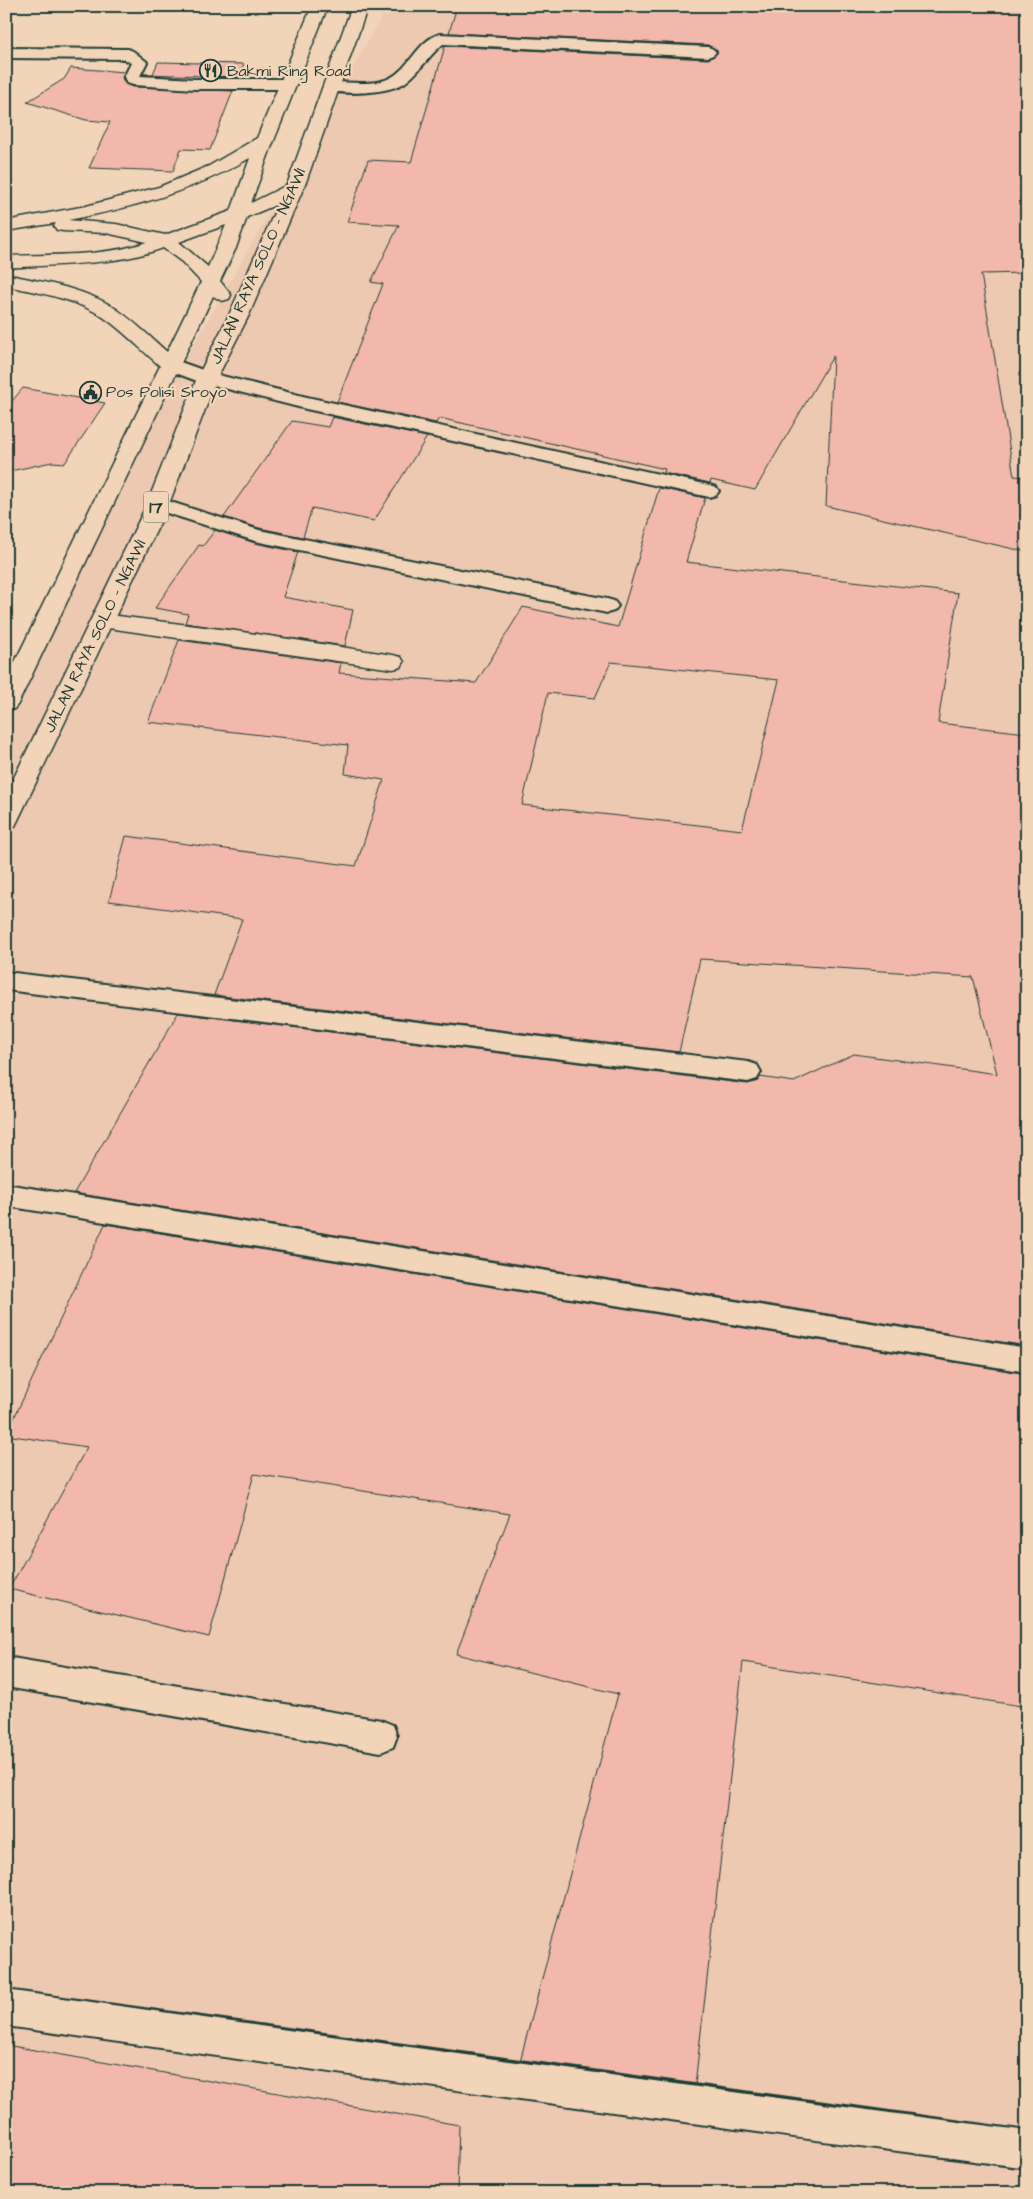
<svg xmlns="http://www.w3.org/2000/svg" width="1033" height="2199" viewBox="0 0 1033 2199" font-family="'Architects Daughter',sans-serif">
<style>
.built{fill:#eec9b2}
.building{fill:#f2b8ab;stroke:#1f3d34;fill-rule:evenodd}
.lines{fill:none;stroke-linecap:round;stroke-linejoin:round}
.lane-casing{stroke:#1f3d34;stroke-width:4}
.street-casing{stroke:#1f3d34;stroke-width:3}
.highway-casing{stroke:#1f3d34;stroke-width:3}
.lane{fill:#f2d5b9;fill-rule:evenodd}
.street{fill:#f2d5b9;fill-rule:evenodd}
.highway{fill:#f2d5b9;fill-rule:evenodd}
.labels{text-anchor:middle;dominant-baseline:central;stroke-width:4.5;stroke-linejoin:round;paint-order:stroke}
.far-poi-label{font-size:16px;fill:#1f3d34;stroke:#f2d5b9;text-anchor:start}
.far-street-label{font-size:16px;fill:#1f3d34;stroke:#f2d5b9}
.shield{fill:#f2d5b9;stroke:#5e6b5c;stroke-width:1}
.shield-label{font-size:18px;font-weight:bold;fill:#1f3d34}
</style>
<rect width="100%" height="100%" fill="#f2d5b9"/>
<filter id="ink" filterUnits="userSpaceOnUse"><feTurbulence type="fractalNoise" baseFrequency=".02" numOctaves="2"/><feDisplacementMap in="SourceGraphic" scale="10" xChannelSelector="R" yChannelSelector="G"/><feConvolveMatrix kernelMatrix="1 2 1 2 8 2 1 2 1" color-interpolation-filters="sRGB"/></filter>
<g filter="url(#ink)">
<path class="built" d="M388,6h639v2187h-1021v-1521z"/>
<path class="building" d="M457,6h570v267l-46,1 33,202 13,1v75l-201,-46 7,-150 -78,134 -44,-10 -1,3 -46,-10 1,-4 -226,-51 -3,5 -99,-21 46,-118 -12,-2 28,-57 -52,-3 21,-62 43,2 34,-116 263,13 6,-3 4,-4 -10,-7 -259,-12z
M158,62l86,2 -6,13 -95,-3h10z
M71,68l54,4 -3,6 3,6 8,3 100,4 -23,59 -29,-1 -8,22 -84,-3 21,-46 -24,-2 -59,-18 37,-23z
M23,388l82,15 -40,60 -13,-1 -46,10v-64z
M332,417l95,20 -53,84 -62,-13 -9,29 -44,-9 -35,-11 68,-96 36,6z
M659,488l46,10 -19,64 272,31 -20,130 89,10v613l-953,-153 104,-180 570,71 10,-3 2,-4 34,5 60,-28 143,20 -24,-97 -273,-18 -21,93 -465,-57 28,-76 -133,-18 17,-65 230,30 28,-86 -39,-6 3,-29 -200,-23 31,-82 162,23 -2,10 137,10 47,-76 95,20zM611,662l168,18 -37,150 -220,-25 26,-112 47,5z
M215,530l40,13 43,9 -15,45 70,13 -8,36 -160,-23 3,-9 -33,-6 44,-63 4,1z
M105,1224l922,150v333l-284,-45 -48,423 -175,-24 98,-367 -162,-40 54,-140 -256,-40 -45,163 -200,-48 78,-142 -81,-12z
M6,2045l453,80 -2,68h-451z"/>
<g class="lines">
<defs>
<path id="lane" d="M440,34l268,13 5,2 3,3 -3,3 -5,2 -265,-13c-13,10 -22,26 -36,37 -16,13 -61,14 -81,9l-2,-3 2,-3 6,-2c18,0 42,4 58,-4 20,-10 28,-38 50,-44z
M6,48l122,1 5,2 14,11 -7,14 55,3h92l6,2 2,3 -2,3 -6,2h-92l-62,-4 -6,-2 -3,-6 7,-14 -7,-4 -118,-1z
M169,358l45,16 93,23 402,88 7,2 3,4 -3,4 -7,2 -403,-88 -106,-27 -38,-14 -2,-4 2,-4z
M158,498l101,32 348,69 7,2 4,5 -4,5 -7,2 -352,-72 -104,-33 -3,-4 3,-4z
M6,972l742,90 9,3 4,7 -4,7 -9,3 -742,-92z
M6,1184l1021,164v24l-1021,-166z
M6,1657l375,63 12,5 4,11 -4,11 -12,5 -375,-65z
M6,1990c340,48 680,97 1021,141v37c-341,-44 -681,-94 -1021,-142z"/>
<path id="street" d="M102,614l134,17 157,24 8,2 3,5 -3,5 -8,2 -299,-43 -3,-5 3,-5z"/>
<path id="highway" d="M312,6h16l-59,147 -18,50 36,-18 65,-179h16l-62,176 -57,133 -32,63 -48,126 -151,316 -3,6 -9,2v-34l141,-290 50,-126 32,-63 49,-111 -31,13 -11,31 -16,33 11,14 -2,4 -7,2 -9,-5 -195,408 -4,5 -8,2v-31l154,-314c-21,-18 -41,-40 -65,-54 -28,-15 -59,-20 -89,-26v-12c35,8 73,13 104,31 21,13 39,31 57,47l34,-70 -19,-20 -19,-14c-49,18 -104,16 -157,20v-12c45,-2 99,1 141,-14l-41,-9 -43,-2 -6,-1 -3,-4 2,-3 -50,8v-10l80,-15 73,-19 50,-21 48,-28zM250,158l-19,53 -66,24 -49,-11 -48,-4c64,-12 125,-29 182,-62zM226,225l-18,42 -29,-25z"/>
</defs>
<use href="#lane" class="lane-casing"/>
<use href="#street" class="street-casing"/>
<use href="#highway" class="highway-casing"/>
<use href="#lane" class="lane"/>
<use href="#street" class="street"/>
<use href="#highway" class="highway"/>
</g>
</g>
<defs>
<symbol id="restaurant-ring" viewBox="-11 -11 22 22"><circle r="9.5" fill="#f2d5b9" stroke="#1f3d34" stroke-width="1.5"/><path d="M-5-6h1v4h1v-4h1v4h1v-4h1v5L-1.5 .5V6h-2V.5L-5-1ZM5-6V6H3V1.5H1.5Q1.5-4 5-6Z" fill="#1f3d34"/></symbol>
<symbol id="civic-ring" viewBox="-11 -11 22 22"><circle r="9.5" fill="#f2d5b9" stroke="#1f3d34" stroke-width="1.5"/><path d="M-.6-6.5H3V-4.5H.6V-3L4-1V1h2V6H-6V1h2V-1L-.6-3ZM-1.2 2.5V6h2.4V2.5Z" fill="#1f3d34"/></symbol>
</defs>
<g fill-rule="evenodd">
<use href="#restaurant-ring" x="198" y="58" width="25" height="25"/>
<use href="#civic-ring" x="78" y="380" width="25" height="25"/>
</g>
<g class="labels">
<g class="far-poi-label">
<text x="227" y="71">Bakmi Ring Road</text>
<text x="106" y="392">Pos Polisi Sroyo</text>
</g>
<g class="far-street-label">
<text transform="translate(258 266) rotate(-66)">JALAN RAYA SOLO - NGAWI</text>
<text transform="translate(95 636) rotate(-64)">JALAN RAYA SOLO - NGAWI</text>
</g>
<rect class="shield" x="143.5" y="491.5" width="25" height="31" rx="4"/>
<g class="shield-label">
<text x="156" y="507">17</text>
</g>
</g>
<rect width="1033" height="2199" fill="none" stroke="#f2d5b9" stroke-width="25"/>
<rect x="12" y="12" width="1008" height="2174" fill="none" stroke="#1f3d34" stroke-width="2" filter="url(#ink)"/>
</svg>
